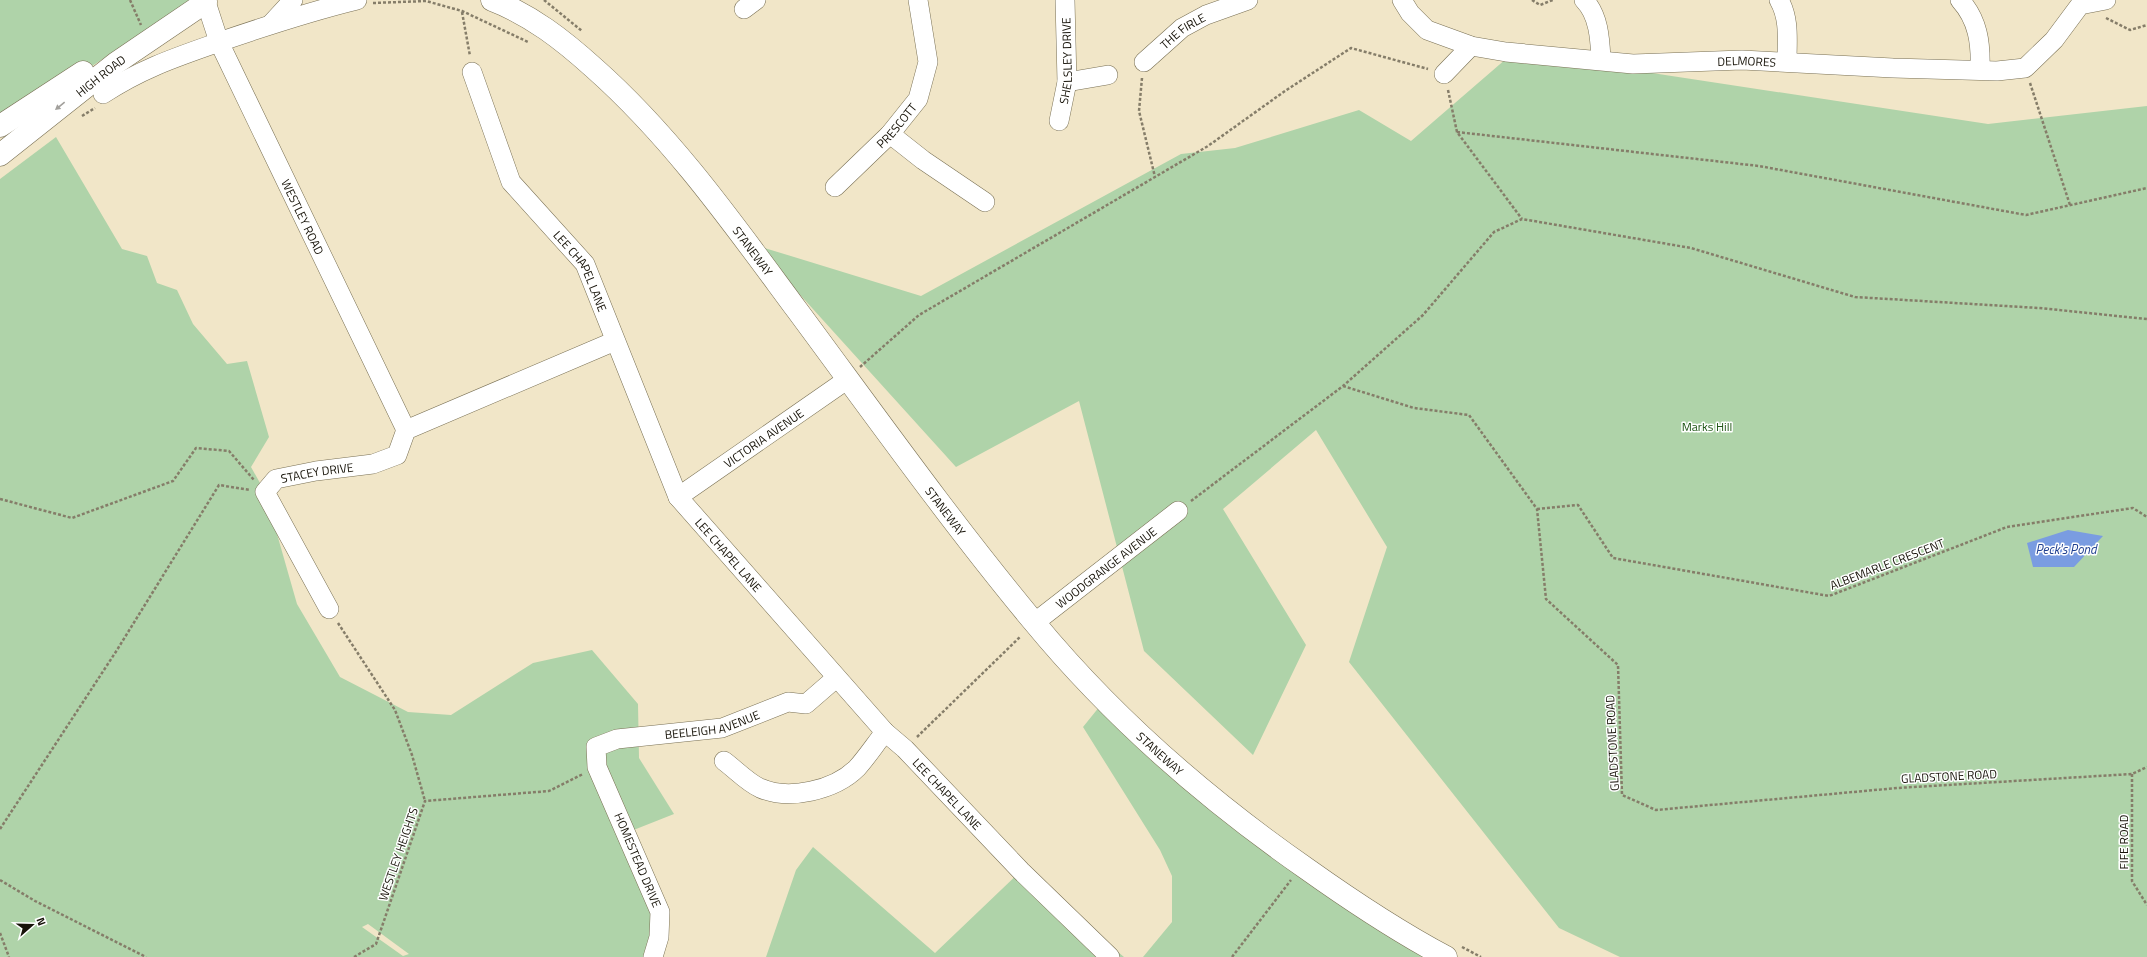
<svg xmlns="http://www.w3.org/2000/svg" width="2147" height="957" viewBox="0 0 2147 957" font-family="'Titillium Web',sans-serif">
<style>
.green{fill:#afd3a9;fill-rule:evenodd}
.water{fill:#7a9ce1}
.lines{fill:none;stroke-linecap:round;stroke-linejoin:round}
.minor-casing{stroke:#797054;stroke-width:20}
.major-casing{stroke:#797054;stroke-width:23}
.path{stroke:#857d69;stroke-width:2.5;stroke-dasharray:3 2;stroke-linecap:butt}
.minor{stroke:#fff;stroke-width:19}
.major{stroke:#fff;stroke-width:22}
.oneway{fill:#a2a09c}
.labels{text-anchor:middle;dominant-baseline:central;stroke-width:3;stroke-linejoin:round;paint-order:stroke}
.street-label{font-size:12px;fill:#161208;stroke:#fff}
.park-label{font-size:12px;fill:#1d5413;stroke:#fff}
.water-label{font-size:13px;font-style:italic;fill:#1e3e8f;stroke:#fff}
</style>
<rect width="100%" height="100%" fill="#f1e6c8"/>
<path class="green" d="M0,0h213l-52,21 -161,105z
M1514,52l474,72 159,-18v851h-527l-61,-29 -210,-266 38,-115 -71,-117 -93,79 83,136 -53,110 -109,-104 -65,-250 -123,66 -201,-222 166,51 260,-142 54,-6 124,-38 52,31z
M56,137l66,112 25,7 10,27 20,7 16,34 34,40 20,-3 22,76 -18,30 14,25 32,112 43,73 68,35 43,3 82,-52 59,-13 46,54 1,54 35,56 -48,19 34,79 -7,45h-653v-778zM368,924l41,30 -6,2 -41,-29z
M1104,701l32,31 310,225h-303l29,-35v-46l-12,-26 -77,-123z
M813,847l122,106 86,-82 103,86h-358l30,-87z"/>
<path class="water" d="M2068,530l35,6 -29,31h-41l-6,-24z"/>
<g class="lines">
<defs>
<g id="minor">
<path id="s1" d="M1402,0l8,13 17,17 44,16 35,6 127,12 109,-4 151,8 104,3 28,-3 29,-28 26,-35 26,-5"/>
<path d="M1584,0c15,15 16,40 17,59"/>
<path d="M1779,0c11,19 8,41 8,62"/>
<path d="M1960,0c18,20 21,43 20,69"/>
<path id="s2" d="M206,2l13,40 187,388"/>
<path d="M744,9l12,-9"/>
<path d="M271,24l22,-24"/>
<path id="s3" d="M1144,62l38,-34 24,-13 42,-15"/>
<path id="s4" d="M472,72l39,110 74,82 93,233 207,235 20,17 116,122 89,86"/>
<path d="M1444,74l27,-28"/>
<path d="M1067,82l41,-7"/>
<path d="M103,94c41,-27 77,-38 122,-54 44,-15 87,-29 132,-40"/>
<path id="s5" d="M1059,121l8,-39 -2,-82"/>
<path d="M890,134l33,26 62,42"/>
<path id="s6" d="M835,187l55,-53 28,-35 10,-37 -10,-62"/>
<path id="s7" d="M678,497l170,-118"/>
<path id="s8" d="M329,609l-64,-117 11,-13 40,-8 57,-7 24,-9 9,-25 209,-89"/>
<path id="s9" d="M1034,623l144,-112"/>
<path d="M724,761c11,8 24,22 36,27 29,13 75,2 97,-20 10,-11 19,-25 28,-36"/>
<path id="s10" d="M653,957l6,-20 1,-25 -63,-145 -1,-20 21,-8 105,-11 66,-26 18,2 30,-26"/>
</g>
<g id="major">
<path id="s11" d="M492,0c39,15 71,40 102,68 79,70 140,157 203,242 77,104 153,211 236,311 79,96 172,177 274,248 45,32 90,62 139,88"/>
<path d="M0,126l83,-54"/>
<path id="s12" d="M0,155l116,-92 90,-61"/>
</g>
</defs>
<use href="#minor" class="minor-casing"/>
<use href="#major" class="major-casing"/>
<path class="path" d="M130,0l11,25
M544,0l38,31
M1532,0l8,5 13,-5
M373,3l53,-2 36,10 66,31
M462,12l8,44
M2106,18l24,12 17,-5
M1142,78l-3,33 16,66
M2030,83l40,122
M1448,90l9,42 65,87
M82,116l13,-8
M1457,132l302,34 267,49 121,-27
M860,367l59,-52 289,-169 77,-55 66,-43 77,21
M1343,386l71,22 55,7 68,94 9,90 72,66 4,130 34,15 241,-22 235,-14 15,-7
M0,499l72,19 101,-37 23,-33 33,3 25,29
M1191,501l152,-115 80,-71 71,-83 28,-13 169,29 164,49 184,11 108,11
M1537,509l41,-4 35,53 216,38 178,-69 126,-19 14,9
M338,623l57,87 17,45 13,46
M917,737l104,-101
M2132,774v107l15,24
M0,829l117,-179 102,-165 31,5
M0,880l35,21 111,56
M0,933l9,24
M1462,947l19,10
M354,957l22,-13 49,-143 124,-10 34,-17
M1232,957l59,-77"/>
<use href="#minor" class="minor"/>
<use href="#major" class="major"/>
</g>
<defs><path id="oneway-solid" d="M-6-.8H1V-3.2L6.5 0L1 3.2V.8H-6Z"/></defs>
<use class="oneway" href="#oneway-solid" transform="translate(60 106) rotate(141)"/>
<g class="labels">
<g class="street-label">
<text stroke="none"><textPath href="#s3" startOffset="50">THE FIRLE</textPath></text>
<text stroke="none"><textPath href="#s5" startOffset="61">SHELSLEY DRIVE</textPath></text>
<text stroke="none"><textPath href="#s1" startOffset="363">DELMORES</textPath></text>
<text stroke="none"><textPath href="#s12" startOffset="128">HIGH ROAD</textPath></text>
<text stroke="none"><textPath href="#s6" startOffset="87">PRESCOTT</textPath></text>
<text stroke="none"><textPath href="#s2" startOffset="236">WESTLEY ROAD</textPath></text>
<text stroke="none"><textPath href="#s11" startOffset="366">STANEWAY</textPath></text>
<text stroke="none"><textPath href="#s4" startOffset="231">LEE CHAPEL LANE</textPath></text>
<text stroke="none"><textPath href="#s7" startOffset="104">VICTORIA AVENUE</textPath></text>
<text stroke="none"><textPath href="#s8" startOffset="192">STACEY DRIVE</textPath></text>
<text stroke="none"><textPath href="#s11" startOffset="690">STANEWAY</textPath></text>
<text stroke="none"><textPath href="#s4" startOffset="555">LEE CHAPEL LANE</textPath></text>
<text transform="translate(1887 564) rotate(-21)">ALBEMARLE CRESCENT</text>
<text stroke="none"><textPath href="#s9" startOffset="91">WOODGRANGE AVENUE</textPath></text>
<text stroke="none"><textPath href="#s10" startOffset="343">BEELEIGH AVENUE</textPath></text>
<text transform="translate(1612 743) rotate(-93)">GLADSTONE ROAD</text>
<text stroke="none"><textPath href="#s11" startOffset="1014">STANEWAY</textPath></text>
<text transform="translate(1949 776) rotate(-3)">GLADSTONE ROAD</text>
<text stroke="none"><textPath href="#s4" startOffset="879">LEE CHAPEL LANE</textPath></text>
<text transform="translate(2123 842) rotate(-90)">FIFE ROAD</text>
<text transform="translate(398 854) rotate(-71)">WESTLEY HEIGHTS</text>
<text transform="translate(638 860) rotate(67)">HOMESTEAD DRIVE</text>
</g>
<g class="park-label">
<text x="1707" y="426">Marks Hill</text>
</g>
<g class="water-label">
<text x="2066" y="549">Peck's Pond</text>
</g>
</g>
<g transform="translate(32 925) rotate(70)" stroke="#ffffff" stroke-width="3" paint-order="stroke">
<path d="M0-3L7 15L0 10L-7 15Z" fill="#161208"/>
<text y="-6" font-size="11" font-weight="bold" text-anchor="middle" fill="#161208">N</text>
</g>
</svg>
